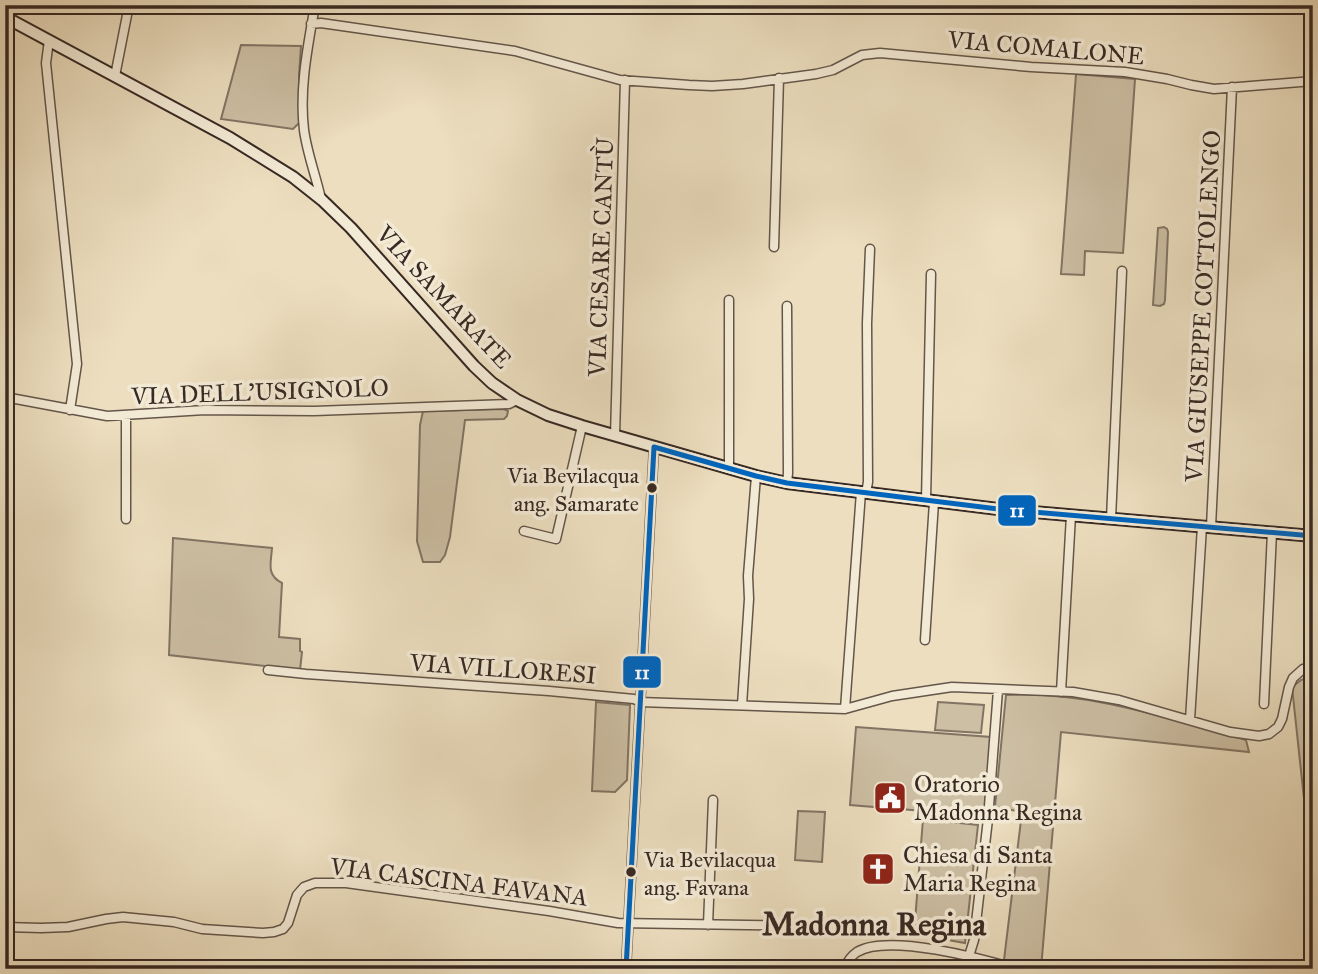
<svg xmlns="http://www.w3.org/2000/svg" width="1318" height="974" viewBox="0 0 1318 974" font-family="'IM FELL Great Primer',serif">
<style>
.green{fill:#cdbfa4;stroke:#827464;stroke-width:2}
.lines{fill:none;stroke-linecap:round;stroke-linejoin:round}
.street-casing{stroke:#64564a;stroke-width:11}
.secondary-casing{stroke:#372923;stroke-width:14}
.street{stroke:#f3ead5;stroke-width:8}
.secondary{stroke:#f3ead5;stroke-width:10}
.bus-1-casing{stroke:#f3ead5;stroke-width:10}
.bus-1{stroke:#0065bd;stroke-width:5}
.bus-dot{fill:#372923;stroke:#f3ead5;stroke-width:2.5}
.labels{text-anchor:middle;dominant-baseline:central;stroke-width:7;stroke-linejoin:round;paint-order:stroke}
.bus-label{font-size:22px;fill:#372923;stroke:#f3ead5;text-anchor:end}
.street-label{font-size:24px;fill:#372923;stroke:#f3ead5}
.poi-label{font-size:24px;fill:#372923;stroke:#f3ead5;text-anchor:start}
.district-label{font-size:32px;font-weight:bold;fill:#372923;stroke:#f3ead5}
.line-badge{stroke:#f3ead5;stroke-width:2.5}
.badge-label{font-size:19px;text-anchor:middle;font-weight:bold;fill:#fff}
</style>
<rect width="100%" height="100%" fill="#ecdebf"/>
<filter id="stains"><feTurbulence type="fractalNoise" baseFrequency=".00286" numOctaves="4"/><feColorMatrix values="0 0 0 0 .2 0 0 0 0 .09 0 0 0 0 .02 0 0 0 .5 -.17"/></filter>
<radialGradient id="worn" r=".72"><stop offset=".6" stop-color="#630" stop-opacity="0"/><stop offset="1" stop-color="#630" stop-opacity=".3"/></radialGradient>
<path class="green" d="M241,45l60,1 -2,30 1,46 -7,7 -72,-10z
M1076,74l59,5 -12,174 -38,-2 -1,24 -23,-1z
M1164,227l3,2 1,3 -3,68 -1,4 -4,2 -7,-1 5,-77z
M504,409l4,2 -1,5 -3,3 -39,1 -15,117 -5,18 -5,7h-17l-6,-21 3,-116 3,-14z
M173,538l99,10c-1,15 -6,27 10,35l-3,54 21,2v12l2,1 -2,18 -131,-15z
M1313,675v162l-5,-1 -16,-149 9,-7z
M1006,695c83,-4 161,23 240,45l3,12 -188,-20 -20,237h-5l-32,-9 18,-148 -27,-5z
M596,702l34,3 -3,75 -12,12 -23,-1z
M938,702l46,3 -3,28 -46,-3z
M856,727l135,10 -5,79 -136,-11z
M798,811l27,1 -3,50 -27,-2z
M923,819l55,6 -13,118 -51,-9z"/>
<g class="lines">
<defs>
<path id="street" d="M315,5c-7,41 -16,83 -11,125 3,23 12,46 17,69
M311,24l10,-1 194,28 105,29 69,5 23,1 31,-2 73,-10 17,-4 29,-15 18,-2 151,14 94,5 42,7 24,6 23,4 99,-8
M49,40l-3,23 31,301 -7,46
M115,76l14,-71
M774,247l5,-169
M729,300v169
M5,397l102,19 98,-6 109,1 195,-7 8,-4
M615,436l10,-356
M787,483l1,-10 -1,-167
M866,493l2,-11 -1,-159 3,-74
M926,500l5,-226
M126,519v-103
M1111,519l11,-248
M1211,527l21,-440
M524,531l32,8 26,-113
M925,640l9,-138
M268,670l38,4 243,17 85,8 6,3 205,7 47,-13 60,-9 121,5 46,8 111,32 29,4 10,-2 9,-7 4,-8 7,-32 4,-9 10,-9 10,-3
M1061,692l10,-177
M1264,704l8,-172
M742,705l7,-106 -1,-23 8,-100
M845,709l16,-217
M1190,720l12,-194
M708,925l5,-125
M5,927l36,1 27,-1 38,-8 17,-2 51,5 28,7 61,4 11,-1 9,-3 5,-6 9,-28 7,-8 11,-4h31l203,28 69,12 193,3
M626,969l28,-522
M844,969c3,-7 7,-13 13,-17 31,-19 126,7 160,17
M968,969l1,-13 5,-16 14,-121 10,-129"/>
<path id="secondary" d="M5,17l225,121 63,39 29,23 29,28 123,138 18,17 25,17 31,15 34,11 174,50 31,7 211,26 315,27"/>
</defs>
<use href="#street" class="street-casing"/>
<use href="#secondary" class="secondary-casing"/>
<use href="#street" class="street"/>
<use href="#secondary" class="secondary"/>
<defs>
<path id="bus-1" d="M626,969l28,-522 102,29 31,7 211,26 315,27"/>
</defs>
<use href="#bus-1" class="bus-1-casing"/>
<use href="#bus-1" class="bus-1"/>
</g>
<defs>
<symbol id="civic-square" viewBox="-11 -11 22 22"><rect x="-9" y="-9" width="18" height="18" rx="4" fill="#8f2418" stroke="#f3ead5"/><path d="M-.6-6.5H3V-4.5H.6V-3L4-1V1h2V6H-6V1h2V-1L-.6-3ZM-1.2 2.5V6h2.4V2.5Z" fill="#fff"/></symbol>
<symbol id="church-square" viewBox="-11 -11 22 22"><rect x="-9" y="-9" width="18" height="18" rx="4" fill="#8f2418" stroke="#f3ead5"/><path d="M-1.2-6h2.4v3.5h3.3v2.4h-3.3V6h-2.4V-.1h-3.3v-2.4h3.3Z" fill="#fff"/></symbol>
</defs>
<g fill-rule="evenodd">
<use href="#civic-square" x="871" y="779" width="38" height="38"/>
<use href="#church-square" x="859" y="850" width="38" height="38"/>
</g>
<g class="bus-dot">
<circle cx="652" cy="488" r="6"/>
<circle cx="631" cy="872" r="6"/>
</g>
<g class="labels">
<g class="bus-label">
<text x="639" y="475">Via Bevilacqua<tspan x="639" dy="28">ang. Samarate</tspan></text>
<text x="644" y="859" text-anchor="start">Via Bevilacqua<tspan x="644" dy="28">ang. Favana</tspan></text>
</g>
<g class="street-label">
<text transform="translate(1046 48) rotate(5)">VIA COMALONE</text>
<text transform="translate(601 257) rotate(-88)">VIA CESARE CANTÙ</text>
<text transform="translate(444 297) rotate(47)">VIA SAMARATE</text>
<text transform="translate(1203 306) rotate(-87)">VIA GIUSEPPE COTTOLENGO</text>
<text transform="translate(260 392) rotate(-2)">VIA DELL'USIGNOLO</text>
<text transform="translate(503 669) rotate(4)">VIA VILLORESI</text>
<text transform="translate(459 882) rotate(7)">VIA CASCINA FAVANA</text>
</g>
<g class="poi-label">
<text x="914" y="784">Oratorio<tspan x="914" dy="28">Madonna Regina</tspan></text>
<text x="903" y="855">Chiesa di Santa<tspan x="903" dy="28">Maria Regina</tspan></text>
</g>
<g class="district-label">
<text x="874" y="924">Madonna Regina</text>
</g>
</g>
<g class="line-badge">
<rect x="997" y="494" width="40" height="33" rx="7" fill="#0065bd"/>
<rect x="622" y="655" width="40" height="34" rx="7" fill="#0065bd"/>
</g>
<g class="badge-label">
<text x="1017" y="517">11</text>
<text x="642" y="679">11</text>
</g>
<rect width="1318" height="974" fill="none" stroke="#ecdebf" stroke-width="28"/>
<rect x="7" y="7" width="1304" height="960" fill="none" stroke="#372923" stroke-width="3.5"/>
<rect x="14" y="14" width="1290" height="946" fill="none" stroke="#372923" stroke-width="2"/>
<rect width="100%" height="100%" filter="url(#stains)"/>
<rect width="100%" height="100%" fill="url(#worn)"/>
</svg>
